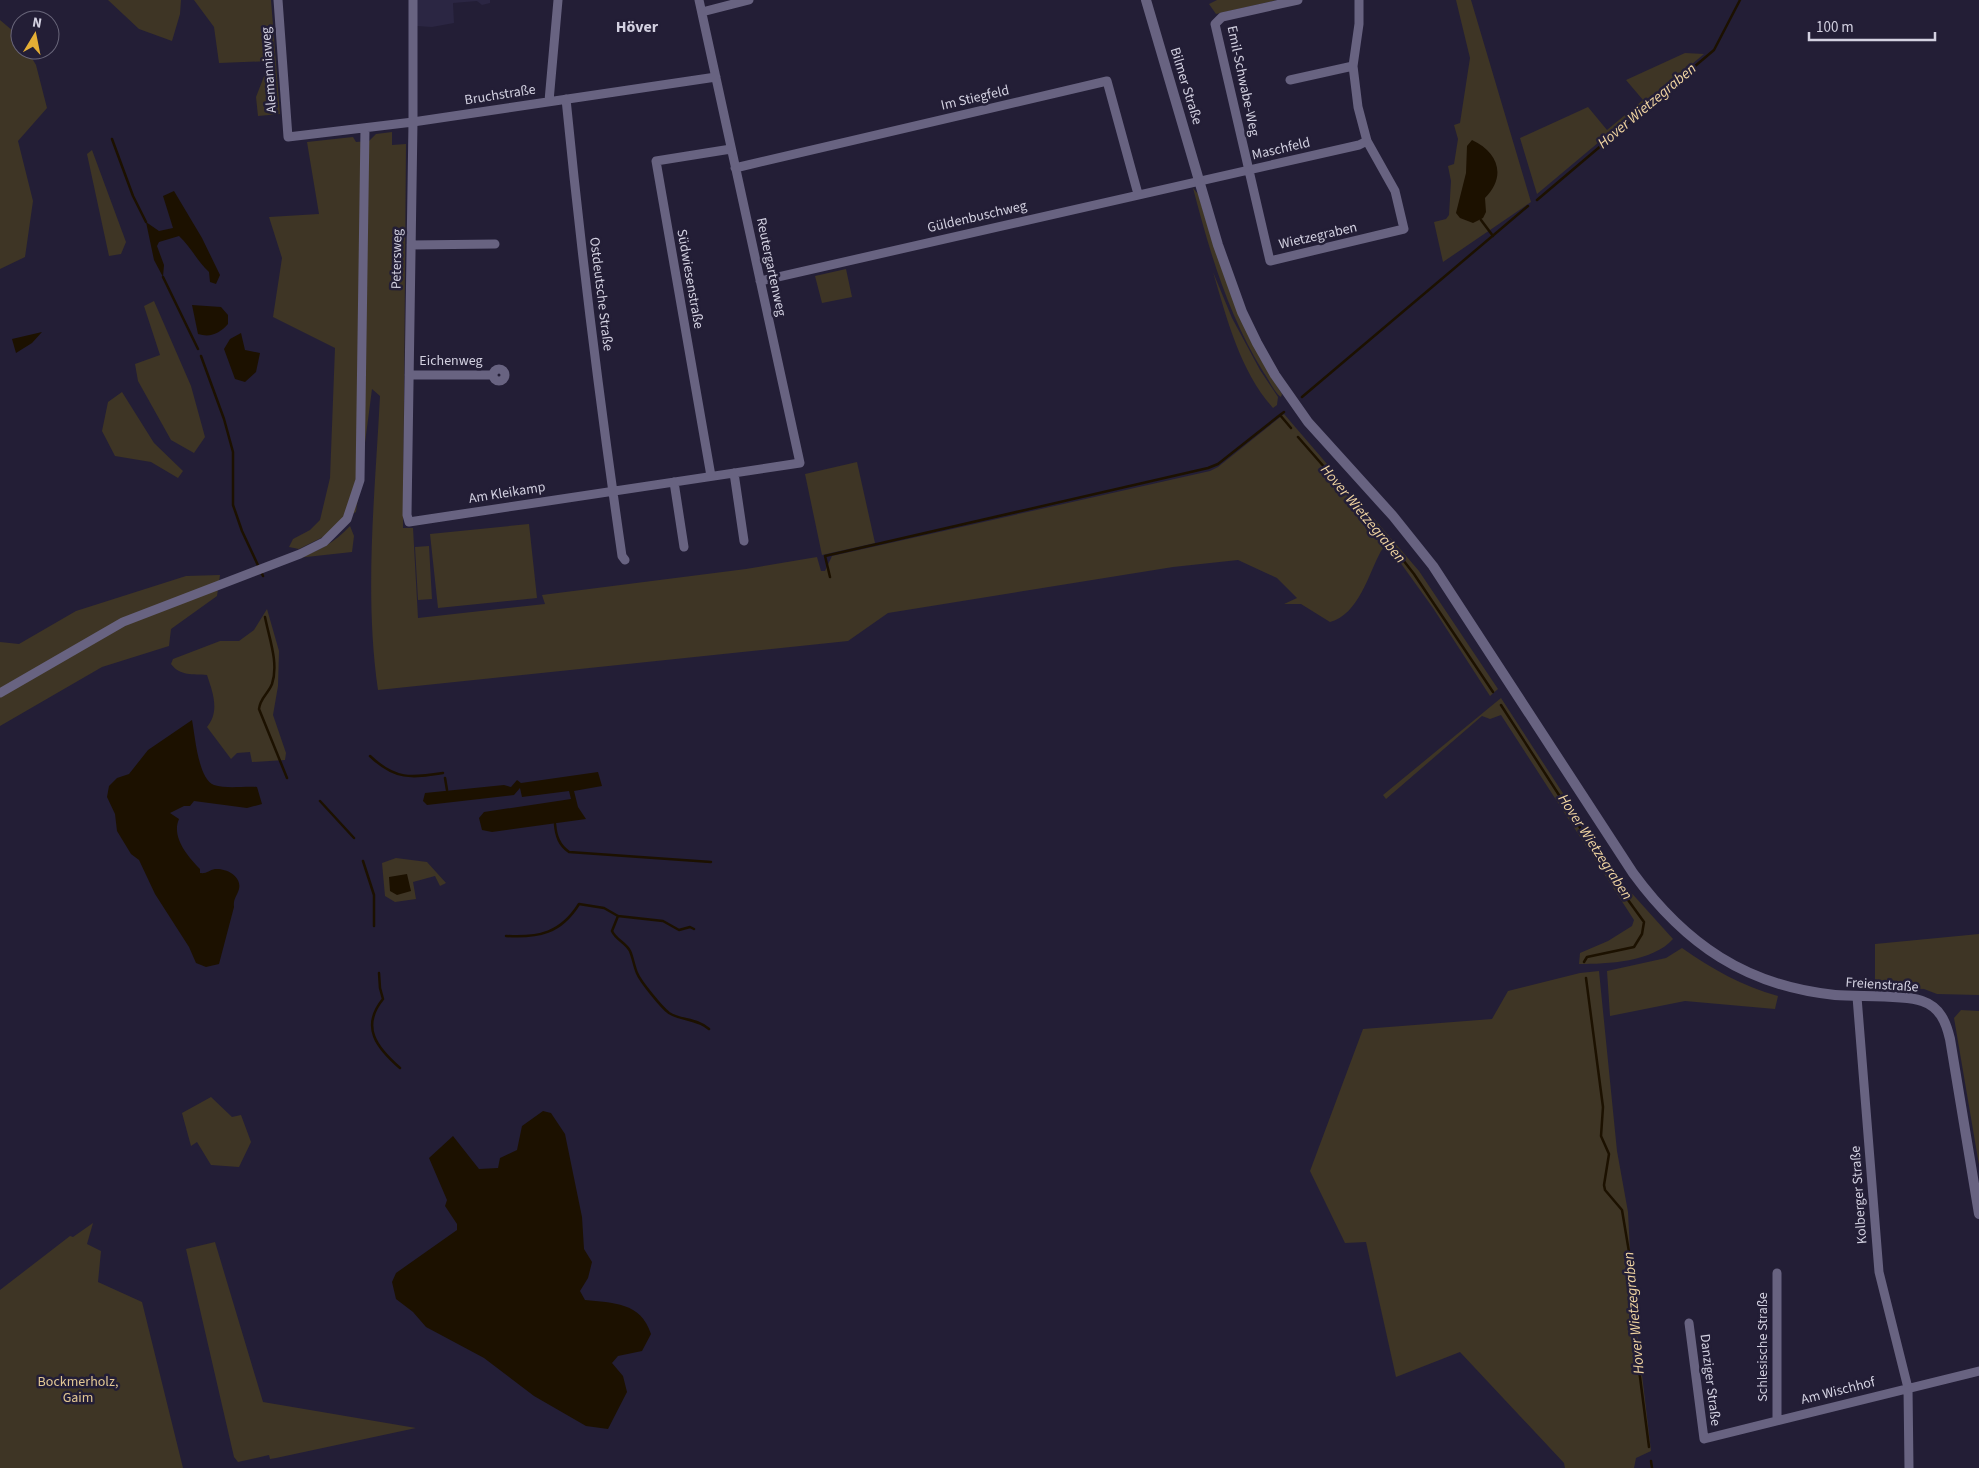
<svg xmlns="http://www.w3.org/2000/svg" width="1979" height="1468" viewBox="0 0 1979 1468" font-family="'Source Sans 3',sans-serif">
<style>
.built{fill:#2b2643}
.green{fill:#3e3525}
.water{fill:#1c1100}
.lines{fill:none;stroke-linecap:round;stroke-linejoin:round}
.stream{stroke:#1c1100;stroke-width:2.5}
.minor{stroke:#686381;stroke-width:9}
.tertiary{stroke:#686381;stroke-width:10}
.labels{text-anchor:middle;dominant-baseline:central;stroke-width:5;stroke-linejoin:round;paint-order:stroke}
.street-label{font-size:14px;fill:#d3d1e1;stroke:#231e36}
.park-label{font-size:14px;fill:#e2c794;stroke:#231e36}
.water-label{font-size:15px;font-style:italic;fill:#f0d4a1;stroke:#231e36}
.quarter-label{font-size:16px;font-weight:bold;fill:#d3d1e1;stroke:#231e36}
</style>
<rect width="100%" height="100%" fill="#231e36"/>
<path class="built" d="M417,0h73v3l-8,2 -5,-4 -24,2 1,20 -22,4 -15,-1z"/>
<path class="green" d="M108,0h73l-1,14 -8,27 -33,-12z
M194,0h77l9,114 -22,2 -2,-19 14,-36 -51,2 -5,-36z
M1217,0h60l-61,14 -7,-10z
M1456,0h15l60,202 -88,60 -9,-40 12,-3 3,-4 2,-34 -3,-15 6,-2 4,-25 -4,-14 6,-2 10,-65z
M0,20l20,17v13h7l9,15 11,43 -29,33 15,60 -8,56 -25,12z
M1685,53l19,1 -167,140 -17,-56 68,-31 19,23 36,-30 -17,-20z
M392,132v13l14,-1 -3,384h10l5,90 127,-14 -3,-9 204,-26 71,-12 4,14h4l7,-15 378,-85 8,-4 66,-53 135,157 79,118 -8,7 -57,-88 -46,-64 -6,7c-13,24 -22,63 -51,71l-29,-18h-17l13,-6 -20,-20 -39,-18 -65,7 -285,46 -40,28 -470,49c-14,-97 -3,-196 2,-294l-8,-7 -16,123 -11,6 -14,15 -32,16 -10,-2 4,-8 17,-9 10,-10 10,-42 5,-130 -62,-31 9,-59 -13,-41 50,-3 -12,-72 46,-5 3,5 13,-1 7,-7z
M92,150l34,92 -5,12 -12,2 -22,-102z
M1193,188l5,6c21,70 43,139 84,200l-1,3c-6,-4 -12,-17 -17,-24 -36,-58 -54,-120 -71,-185z
M846,269l6,28 -30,6 -7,-27z
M1213,272l19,46 28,52 18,27 -1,8 -4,3c-33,-37 -46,-89 -60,-136z
M154,301l37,85 14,51 -11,16 -23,-13 -33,-59 -3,-17 25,-9 -16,-49z
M122,392l32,51 29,28 -5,7 -27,-16 -36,-6 -13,-25 6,-29z
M857,462l18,81 -53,12 -17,-81z
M529,524l8,74 -99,10 -8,-74z
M350,526l4,10 -2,16 -55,6c22,-7 37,-15 53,-32z
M429,546l3,53 -14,1 -3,-53z
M220,575l-3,21 -46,33 -2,17 -67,21 -102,59v-84l19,2 57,-33 110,-35z
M267,609l12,42 -1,35 -5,29 13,38 -1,7 -33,2 -2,-10 -13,1 -6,6 -24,-32c13,-16 6,-34 0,-52 -14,-1 -27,1 -36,-11l2,-5 47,-18h19l15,-11z
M1501,698l117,180 55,61c-20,23 -66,25 -94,25l1,-11 28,-12 24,-15 2,-6 -133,-205 -11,4 -8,-3 -96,83 -3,-4z
M396,858l31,4 19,21 -6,3 -5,-10 -22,6 3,17 -21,3 -10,-6 -3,-33z
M1979,934v61l-42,-1 -13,-5 -49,-2v-43z
M1682,948c30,21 60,38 96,48l-3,13 -90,-8 -75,15 -3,-45 59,-13z
M1599,971l18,180 11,61 4,78 19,161 -15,7 -2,10h-69l-1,-5 -104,-111 -64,25 -30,-135 -21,1 -35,-72 53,-142 129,-10 16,-28 72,-18z
M1961,1010l18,1v154l-25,-147z
M211,1097l21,20 9,-2 10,27 -12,25 -28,-2 -14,-23 -6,4 -9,-33z
M93,1223l-6,21 14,7 -3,31 44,20 41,166h-183v-178l70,-54 3,1z
M215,1242l48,160 153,26 -140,30 -6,1 -1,-4 -31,7 -4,-5 -48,-208z"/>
<path class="water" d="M1472,140c26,12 35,36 13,58l1,14 -3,6 -10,5 -13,-5 -4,-5 10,-40 1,-27z
M174,191l28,47 18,37 -4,9 -6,-2 -1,-10c-12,-11 -18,-25 -30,-36l-20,6 -2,4 7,19 -1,12 -9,-17 -8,-38 13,9 14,-3 -10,-32z
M192,305l29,2 7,8v9c-8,9 -17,14 -30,10z
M42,332l-10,11 -16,10 -4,-14z
M241,333l4,17 15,3 -4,19 -11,10 -10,-3 -11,-30 6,-10z
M192,720c3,15 6,59 22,65 12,4 31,1 43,2l5,17 -15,4 -53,-7 -4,5h-6l-14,7 9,6c-8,18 9,38 21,50v4c7,1 9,-3 15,-4 11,-1 27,7 24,20 -2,7 -6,10 -5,18l-15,57 -13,3 -10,-4 -7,-16 -34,-53 -16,-34 -8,-6 -14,-23 -2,-17 -8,-17 2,-11 8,-8 12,-4 19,-24z
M598,772l4,14 -28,5 4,16 8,12 -94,13 -10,-2 -3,-12 5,-6 87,-13 -2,-8 -47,6 -2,-9 -6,7 -87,10 -4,-4 2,-8 79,-8 7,2 6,-7 4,3z
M407,874l4,17 -14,4 -7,-4 -1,-14z
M543,1111l8,2 14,21 17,83 2,32 8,13 -4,16 -8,13 5,9c28,3 56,2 66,34l-9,17 -24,5 -6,7 11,13 4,16 -19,37 -22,-3 -52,-30 -50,-38 -58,-31 -13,-15 -17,-13 -4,-17 4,-9 61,-43v-6l-12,-18 2,-6 -18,-42 24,-22 26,33 19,-1 2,-10 17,-8 5,-24z"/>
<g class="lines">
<path class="stream" d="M112,139l21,57 13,26
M1537,200l177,-150 26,-50
M1481,220l12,16
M163,277l35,72
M201,356l23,63 9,33v53l9,26 21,45
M1302,397l226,-191
M1284,412l-4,3 11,13
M1298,437l84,96 32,41 79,118
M830,577l-5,-21 383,-88 10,-4 62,-49
M265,617c4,21 14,46 7,67 -4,10 -12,14 -13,25l28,69
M1501,705l114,177 29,40 -2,12 -8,13 -47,10 -3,5
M370,756c25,24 41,22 73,17
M445,778l2,12
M320,801l34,37
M555,824c1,12 4,21 14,28l142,10
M363,861l11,34v31
M618,916l-6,15c4,9 13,11 18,20 3,7 4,15 7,22 3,8 25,35 32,40 13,8 27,5 40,16
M506,936c33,2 55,-3 73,-32l25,4 14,8 45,5 16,9 11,-3 4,2
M379,973l1,15 3,11c-23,28 -6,49 17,69
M1586,978l17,129 -2,29 8,18 -5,31 1,5 17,20 11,66 -2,31 18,140
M1651,1461l1,7"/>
<path class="minor" d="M278,0l10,137 125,-15 303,-45
M413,0v122l-6,393 2,7 391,-59 -101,-463
M1298,0l-76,17 -7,7 55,237 134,-32 -9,-38 -28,-50 -9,-34 -5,-41 6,-42v-24
M702,12l47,-12
M1290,80l63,-14
M566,99c15,153 34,305 56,457l3,4
M549,101l9,-101
M735,168l372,-87 31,113
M411,245l84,-1
M760,281l599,-136 8,-4
M493 375a6 6 0 1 1 12 0a6 6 0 1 1-12 0Z
M409,375h84
M734,473l10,68
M711,476l-55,-315 75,-12
M674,482l10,65
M0,693l123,-71 177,-68 24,-12 23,-23 13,-39 5,-352
M1857,997l22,275 29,116 1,80
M1777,1273v148
M1689,1323l15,116 275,-68"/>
<path class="tertiary" d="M1146,0l72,245 24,67 15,31 18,32 33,47 85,94 40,50 200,307c52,71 113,113 202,122 23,2 68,-1 87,6 18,6 24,21 28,38l29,175"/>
</g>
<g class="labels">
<g class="street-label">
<text transform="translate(269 70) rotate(-94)">Alemanniaweg</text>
<text transform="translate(1243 81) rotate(78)">Emil-Schwabe-Weg</text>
<text transform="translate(1186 86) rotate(73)">Bilmer Straße</text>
<text transform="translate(500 95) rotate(-9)">Bruchstraße</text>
<text transform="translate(975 98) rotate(-13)">Im Stiegfeld</text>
<text transform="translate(1281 149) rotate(-13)">Maschfeld</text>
<text transform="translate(977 217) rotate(-13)">Güldenbuschweg</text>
<text transform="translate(1318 236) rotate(-13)">Wietzegraben</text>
<text transform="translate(397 259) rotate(-89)">Petersweg</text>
<text transform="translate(771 267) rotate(78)">Reutergartenweg</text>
<text transform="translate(690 279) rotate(80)">Südwiesenstraße</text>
<text transform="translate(601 294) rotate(83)">Ostdeutsche Straße</text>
<text x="451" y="361">Eichenweg</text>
<text transform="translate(507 493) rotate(-9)">Am Kleikamp</text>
<text transform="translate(1882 985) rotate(4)">Freienstraße</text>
<text transform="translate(1859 1195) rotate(-94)">Kolberger Straße</text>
<text transform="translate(1763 1347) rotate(-90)">Schlesische Straße</text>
<text transform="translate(1710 1380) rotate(83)">Danziger Straße</text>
<text transform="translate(1838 1391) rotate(-14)">Am Wischhof</text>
</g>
<g class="park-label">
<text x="78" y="1382">Bockmerholz,<tspan x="78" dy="16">Gaim</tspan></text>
</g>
<g class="water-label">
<text transform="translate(1647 106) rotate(-40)">Hover Wietzegraben</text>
<text transform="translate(1363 514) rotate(50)">Hover Wietzegraben</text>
<text transform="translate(1595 847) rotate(57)">Hover Wietzegraben</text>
<text transform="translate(1634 1313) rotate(-95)">Hover Wietzegraben</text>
</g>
<g class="quarter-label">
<text x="637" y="27">Höver</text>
</g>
</g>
<g transform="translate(35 35) rotate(10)"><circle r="24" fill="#231e36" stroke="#69667a"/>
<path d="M0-4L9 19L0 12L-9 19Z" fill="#e4ae35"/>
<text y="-8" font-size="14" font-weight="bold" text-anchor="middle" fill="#d3d1e1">N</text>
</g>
<path d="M1809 32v8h126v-8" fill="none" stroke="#d3d1e1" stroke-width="2.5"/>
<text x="1816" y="32" font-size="15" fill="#d3d1e1" stroke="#231e36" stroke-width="4" paint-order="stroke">100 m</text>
</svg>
